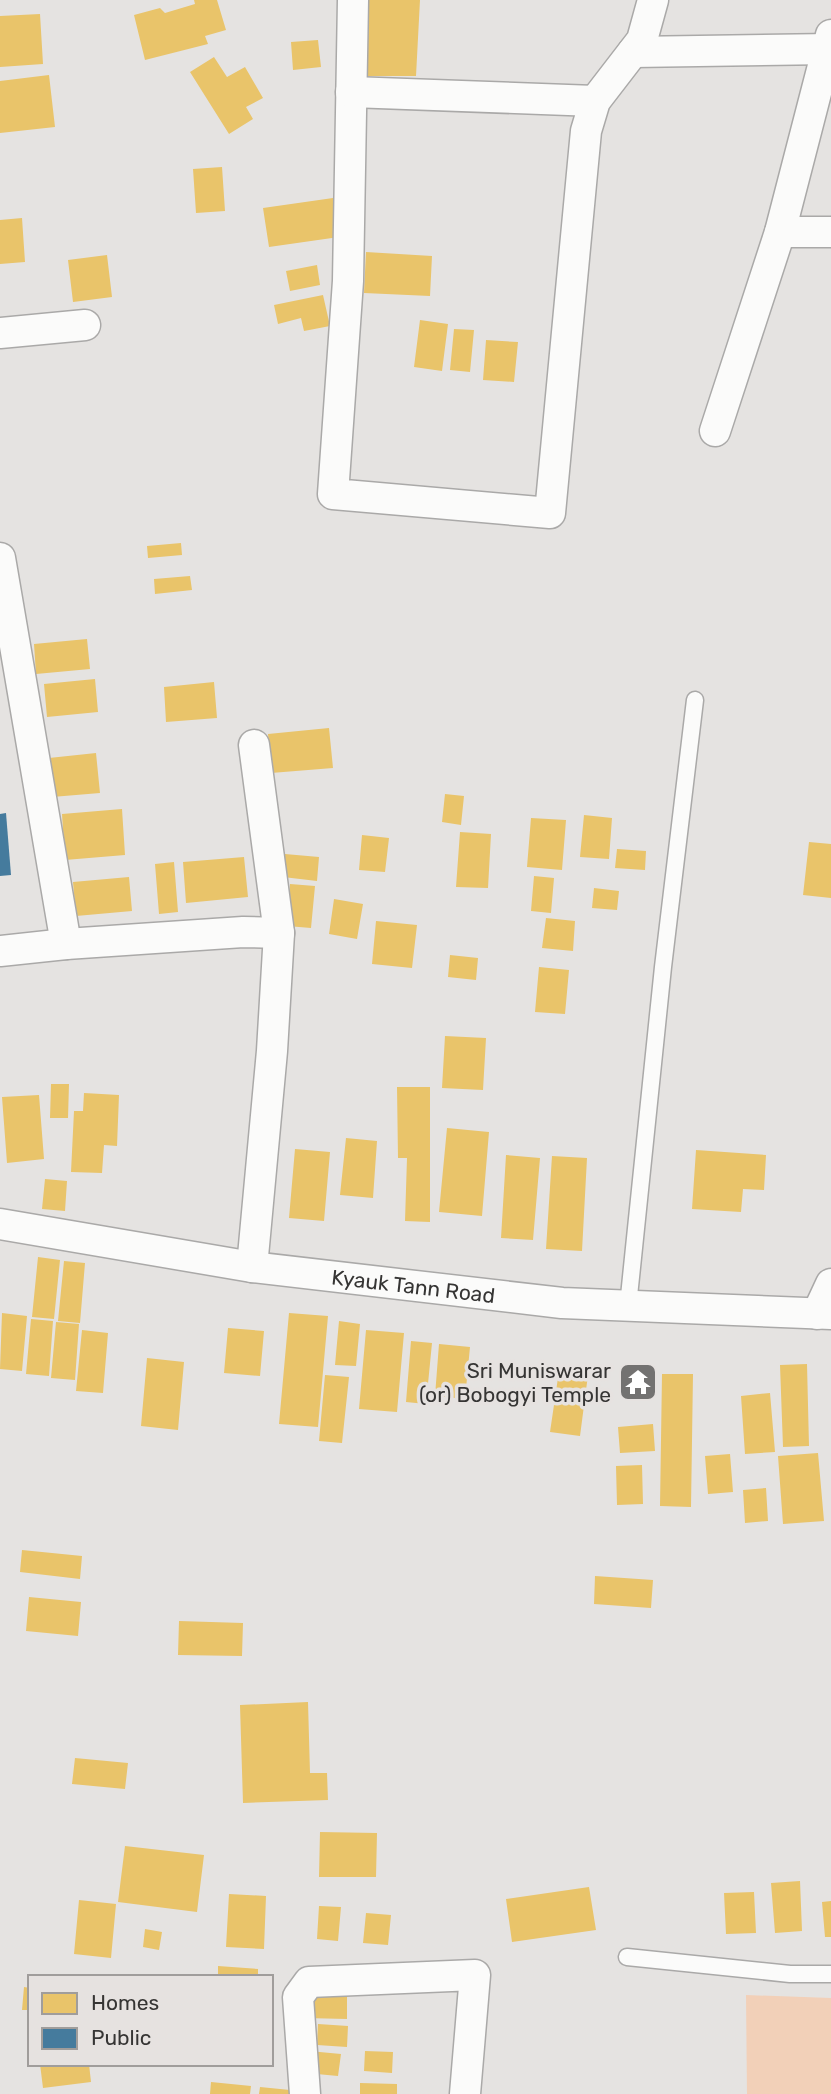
<svg xmlns="http://www.w3.org/2000/svg" width="831" height="2094" viewBox="0 0 831 2094" font-family="Rubik,sans-serif">
<style>
.green{fill:#f2d0b8}
.homes{fill:#e9c46a}
.public{fill:#457b9d}
.lines{fill:none;stroke-linecap:round;stroke-linejoin:round}
.lane-casing{stroke:#aaa9a8;stroke-width:19}
.street-casing{stroke:#aaa9a8;stroke-width:33}
.lane{stroke:#fbfbfa;stroke-width:16}
.street{stroke:#fbfbfa;stroke-width:30}
.labels{text-anchor:middle;dominant-baseline:central;stroke-width:7;stroke-linejoin:round;paint-order:stroke}
.street-label{font-size:21px;fill:#363534;stroke:#e6e2e0}
.poi-label{font-size:21px;fill:#363534;stroke:#e6e2e0;text-anchor:end}
</style>
<rect width="100%" height="100%" fill="#e5e3e1"/>
<path class="green" d="M746,1995l85,3v96h-84z"/>
<path class="homes" d="M194,0h23l9,30 -21,6 3,8 -63,16 -11,-45 26,-7 5,5 30,-9z
M365,0h55l-4,76h-54z
M40,14l3,50 -43,3v-51z
M318,40l3,27 -28,3 -2,-28z
M214,57l13,20 18,-10 18,31 -17,9 7,12 -24,15 -39,-62z
M49,75l6,52 -55,6v-52z
M222,167l3,44 -29,2 -3,-44z
M333,198l6,39 -70,10 -6,-39z
M22,218l3,44 -25,2v-44z
M366,252l66,4 -2,40 -66,-3z
M107,255l5,42 -39,5 -5,-42z
M317,265l3,20 -30,6 -4,-20z
M323,295l7,31 -26,5 -3,-13 -23,6 -4,-19z
M420,320l28,4 -6,47 -28,-4z
M454,329l20,1 -4,42 -20,-2z
M486,340l32,2 -4,40 -31,-2z
M181,543l1,12 -34,3 -1,-12z
M190,576l2,14 -37,4 -1,-15z
M87,639l3,30 -54,5 -2,-30z
M95,679l3,33 -51,5 -3,-33z
M214,682l3,36 -51,4 -2,-35z
M329,728l4,40 -62,5 -3,-39z
M96,753l4,40 -48,4 -3,-39z
M445,794l19,2 -3,29 -19,-3z
M122,809l3,46 -60,5 -3,-46z
M584,815l28,3 -3,41 -29,-2z
M531,818l35,2 -4,50 -35,-3z
M460,832l31,2 -3,54 -32,-1z
M362,835l27,3 -4,34 -26,-2z
M809,842l22,2v54l-28,-3z
M617,849l29,2 -1,19 -30,-2z
M285,854l34,3 -2,24 -34,-4z
M244,857l4,40 -62,6 -3,-41z
M174,862l4,50 -19,2 -4,-50z
M534,876l20,2 -3,35 -20,-2z
M129,877l3,34 -56,5 -3,-34z
M290,884l25,2 -4,42 -24,-2z
M594,888l25,3 -2,19 -25,-2z
M334,899l29,5 -6,35 -28,-5z
M546,918l29,3 -2,30 -31,-3z
M376,921l41,4 -5,43 -40,-4z
M450,955l28,3 -2,22 -28,-3z
M539,967l30,3 -4,44 -30,-2z
M445,1036l41,2 -3,52 -41,-2z
M51,1084h18l-1,34h-18z
M397,1087h33v135l-25,-1 2,-63h-9z
M84,1093l35,2 -2,51 -13,-1 -2,28 -31,-1 3,-61h9z
M39,1095l5,64 -37,4 -5,-66z
M447,1128l42,4 -7,84 -43,-4z
M346,1138l31,3 -4,57 -33,-3z
M295,1149l35,3 -6,69 -35,-3z
M696,1150l70,5 -2,35 -21,-1 -2,23 -49,-3z
M506,1155l34,3 -7,82 -32,-2z
M552,1156l35,2 -5,93 -36,-2z
M45,1179l22,2 -2,30 -23,-2z
M38,1257l22,3 -6,59 -22,-2z
M64,1261l21,2 -5,60 -22,-2z
M2,1313l25,3 -5,55 -22,-2z
M289,1313l39,3 -10,111 -39,-3z
M31,1319l22,2 -4,55 -23,-2z
M339,1321l21,3 -4,42 -21,-1z
M56,1322l23,2 -4,56 -24,-2z
M228,1328l36,3 -4,45 -36,-3z
M82,1330l26,3 -5,60 -27,-2z
M366,1330l38,3 -7,79 -38,-3z
M411,1341l21,2 -6,61 -20,-2z
M439,1344l31,3 -5,52 -30,-3z
M147,1358l37,4 -6,68 -37,-4z
M807,1364l2,82 -26,1 -3,-82z
M559,1371l29,4 -8,61 -30,-4z
M662,1374h31l-2,133 -31,-1z
M325,1375l24,2 -7,66 -23,-2z
M770,1393l5,59 -30,2 -4,-58z
M653,1424l2,27 -35,2 -2,-26z
M818,1453l6,68 -41,3 -5,-68z
M730,1454l3,38 -25,2 -3,-38z
M642,1465l1,39 -26,1 -1,-39z
M766,1488l2,33 -23,2 -2,-33z
M22,1550l60,6 -2,23 -60,-7z
M595,1576l58,4 -2,28 -57,-4z
M29,1597l52,5 -3,34 -52,-5z
M179,1621l64,2 -1,33 -64,-1z
M308,1702l2,71h17l1,27 -85,3 -3,-98z
M75,1758l53,5 -3,26 -53,-5z
M320,1832l57,1 -1,44h-57z
M125,1846l79,9 -7,57 -79,-10z
M800,1881l2,50 -27,2 -4,-50z
M589,1887l7,43 -84,12 -6,-43z
M754,1892l2,41 -30,1 -2,-41z
M229,1894l37,2 -2,53 -38,-2z
M79,1900l37,4 -5,54 -37,-4z
M831,1901v36h-6l-3,-35z
M319,1906l22,1 -3,34 -21,-2z
M366,1913l25,2 -3,30 -25,-2z
M145,1929l17,3 -3,18 -16,-3z
M218,1966l40,3v8h-40z
M24,1987l6,1v22h-8z
M306,1993l41,2v24l-42,-1z
M318,2024l30,2 -1,21 -30,-2z
M309,2051l32,3 -3,22 -32,-3z
M365,2051l28,1 -1,21 -28,-2z
M40,2064h49l2,18 -48,6z
M211,2082l40,4 -1,8h-40z
M360,2083l37,1v10h-37z
M260,2087l30,3 -1,4h-30z"/>
<path class="public" d="M6,813l5,62 -11,1v-62z"/>
<g class="lines">
<defs>
<path id="lane" d="M628,1306l35,-339 32,-267
M627,1957l163,17h41"/>
<g id="street">
<path d="M353,0l-5,281 -15,213 217,19 36,-382 9,-30 47,-61 11,-40"/>
<path d="M633,52l198,-3"/>
<path d="M351,92l244,9"/>
<path d="M780,232h51"/>
<path d="M0,333l85,-8"/>
<path d="M715,431l65,-199 51,-197"/>
<path d="M0,558l66,386 -66,7"/>
<path d="M66,944l177,-12 36,1"/>
<path id="s1" d="M0,1224l252,43 310,36 269,11"/>
<path d="M252,1267l20,-216 7,-118 -25,-188"/>
<path d="M817,1314l14,-30"/>
<path d="M305,2094l-7,-97 11,-15 166,-7 -10,119"/>
</g>
</defs>
<use href="#lane" class="lane-casing"/>
<use href="#street" class="street-casing"/>
<use href="#lane" class="lane"/>
<use href="#street" class="street"/>
</g>
<defs>
<symbol id="temple-square" viewBox="-11 -11 22 22"><rect x="-9" y="-9" width="18" height="18" rx="4" fill="#737271" stroke="#e6e2e0"/><path d="M0-6L5-2H3V0L6.5 2.5H4V6H1.5V3h-3V6H-4V2.5H-6.5L-3 0V-2H-5Z" fill="#fff"/></symbol>
</defs>
<g fill-rule="evenodd">
<use href="#temple-square" x="616" y="1360" width="44" height="44"/>
</g>
<g class="labels">
<g class="street-label">
<text stroke="none"><textPath href="#s1" startOffset="418">Kyauk Tann Road</textPath></text>
</g>
<g class="poi-label">
<text x="611" y="1370">Sri Muniswarar<tspan x="611" dy="24">(or) Bobogyi Temple</tspan></text>
</g>
</g>
<rect x="28" y="1975" width="245" height="91" fill="#e6e2e0" stroke="#a09d9b" stroke-width="2"/>
<rect x="42" y="1993" width="35" height="21" fill="#e9c46a" stroke="#a09d9b" stroke-width="2"/>
<text x="91" y="2010" font-size="21" fill="#363534">Homes</text>
<rect x="42" y="2028" width="35" height="21" fill="#457b9d" stroke="#a09d9b" stroke-width="2"/>
<text x="91" y="2045" font-size="21" fill="#363534">Public</text>
</svg>
